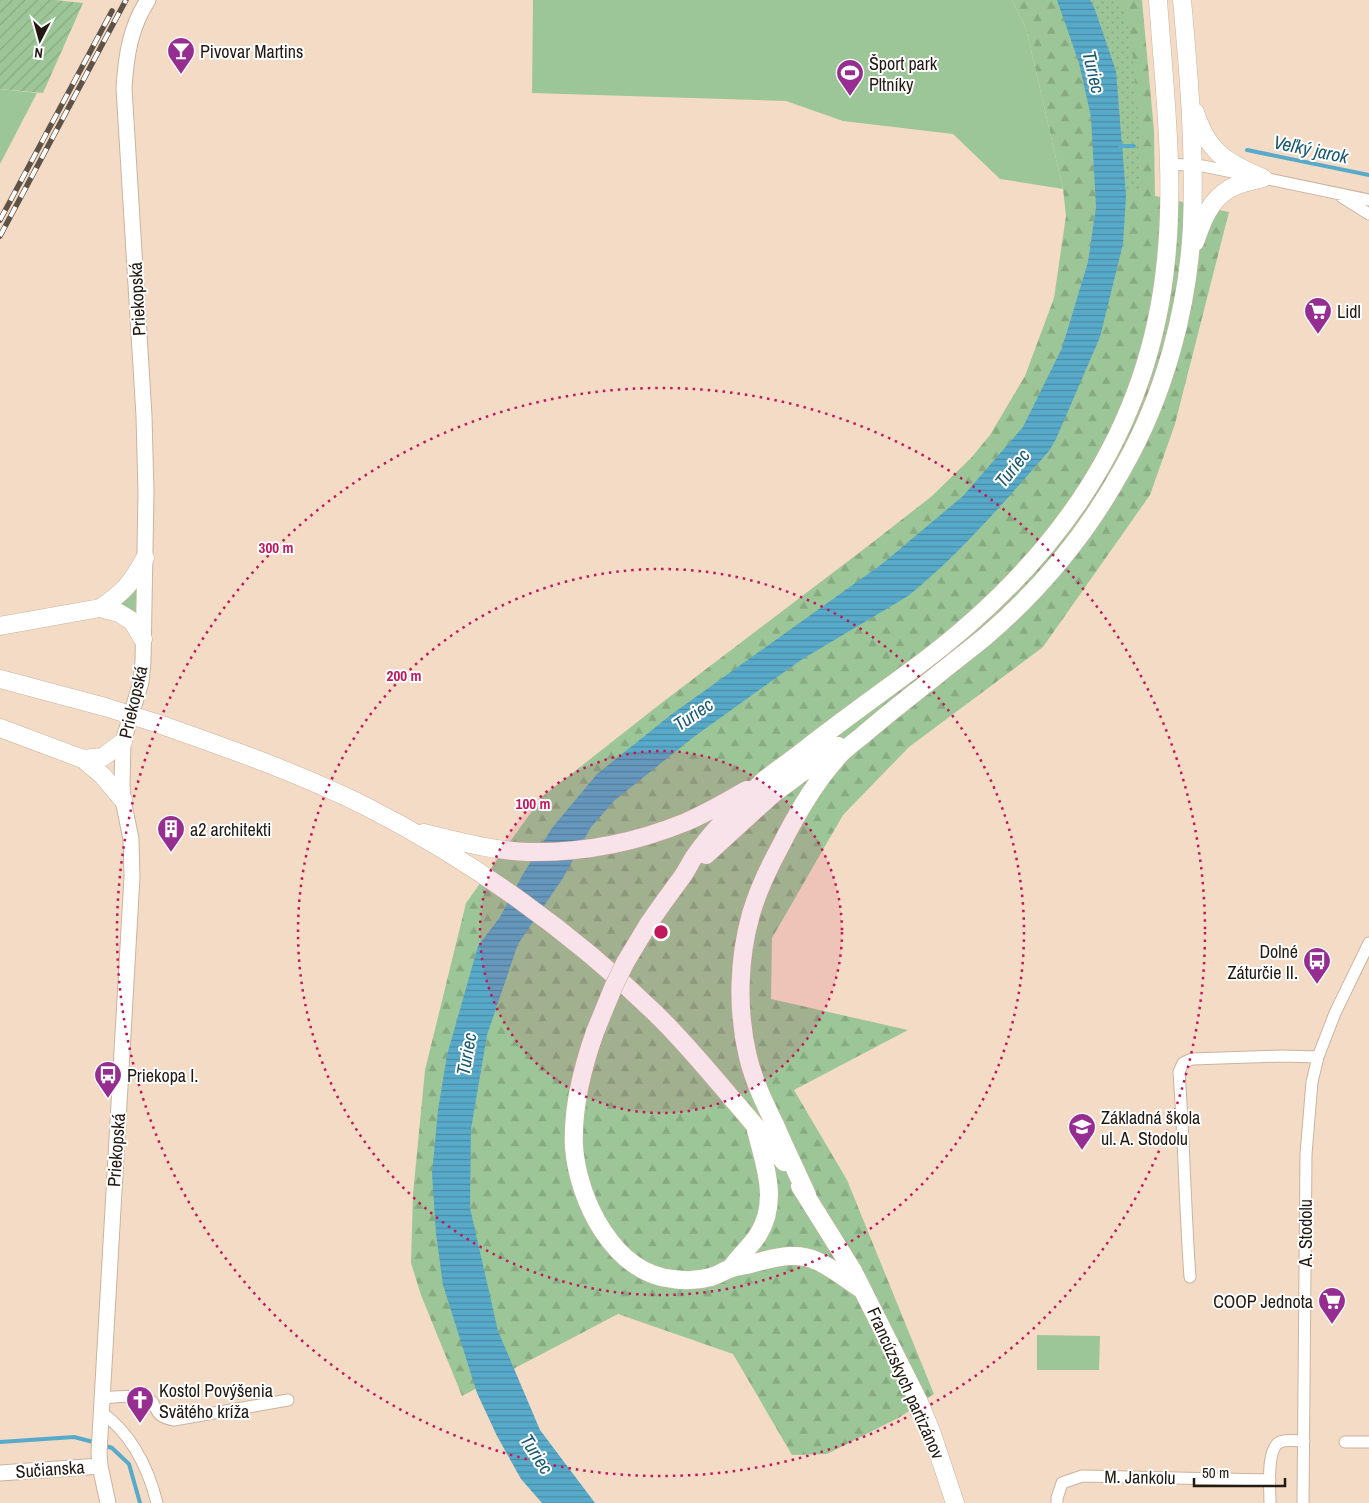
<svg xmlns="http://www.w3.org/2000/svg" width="1369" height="1503" viewBox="0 0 1369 1503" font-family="'Archivo Narrow',sans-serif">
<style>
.grass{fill:#9dc698}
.forest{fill:url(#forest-firs)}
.park{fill:url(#park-dots)}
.garden{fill:url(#garden-furrows)}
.water{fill:url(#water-rules)}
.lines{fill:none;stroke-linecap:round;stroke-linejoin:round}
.stream{stroke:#58aaca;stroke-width:4}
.street-casing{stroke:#cbb39d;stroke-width:13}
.secondary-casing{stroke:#cbb39d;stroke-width:17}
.primary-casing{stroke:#cbb39d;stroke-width:19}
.street{stroke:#fff;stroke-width:11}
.secondary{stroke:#fff;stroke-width:15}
.primary{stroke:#fff;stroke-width:18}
.rail-casing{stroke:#5f5246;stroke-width:5.5}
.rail{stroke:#fff;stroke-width:4;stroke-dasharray:11;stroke-linecap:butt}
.primary-bridge-casing{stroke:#cbb39d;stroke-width:19;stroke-linecap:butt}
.primary-bridge{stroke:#fff;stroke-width:18}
.ring{fill:none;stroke:#c2185b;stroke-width:2.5;stroke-dasharray:2.5 5}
.labels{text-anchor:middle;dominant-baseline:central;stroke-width:4;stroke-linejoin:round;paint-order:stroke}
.poi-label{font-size:18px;fill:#221911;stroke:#fff;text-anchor:start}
.street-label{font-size:18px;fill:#221911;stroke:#fff}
.water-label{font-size:19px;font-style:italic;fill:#195a71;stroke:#fff}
.centre{fill:#c2185b;stroke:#fff;stroke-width:2.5}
.ring-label{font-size:15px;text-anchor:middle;font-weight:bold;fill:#c2185b;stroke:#fff;stroke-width:4;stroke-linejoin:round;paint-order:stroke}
</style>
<defs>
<pattern id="forest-firs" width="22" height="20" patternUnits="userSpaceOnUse" patternTransform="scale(1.25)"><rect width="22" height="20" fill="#9dc698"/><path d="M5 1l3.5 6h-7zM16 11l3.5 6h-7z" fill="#87aa82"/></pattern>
<pattern id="park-dots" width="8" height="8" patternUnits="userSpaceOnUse" patternTransform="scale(1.25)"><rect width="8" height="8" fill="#9dc698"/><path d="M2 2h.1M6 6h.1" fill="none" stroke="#87aa82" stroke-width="1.8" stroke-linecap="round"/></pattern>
<pattern id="garden-furrows" width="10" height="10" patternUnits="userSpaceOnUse" patternTransform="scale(1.25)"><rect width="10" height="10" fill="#9dc698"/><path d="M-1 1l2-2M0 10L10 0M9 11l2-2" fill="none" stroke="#87aa82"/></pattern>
<pattern id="water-rules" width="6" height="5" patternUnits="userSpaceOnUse" patternTransform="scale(1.25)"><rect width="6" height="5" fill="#58aaca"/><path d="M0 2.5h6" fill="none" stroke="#488aa3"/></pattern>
</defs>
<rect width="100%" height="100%" fill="#f4dbc5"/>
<path class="grass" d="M533,0h479l14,28 37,161 -63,-10 -47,-45 -110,-13 -57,-20 -254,-8z
M0,89l37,4 -37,71z
M136,585l1,30 -7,-6 -12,-5z
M1037,1335l63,1 -1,34h-62z"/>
<path class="forest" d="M1012,0h130l12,131 1,65 74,16 -54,212 -25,71 -107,152 -134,100 -66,68 -71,123 -1,61 137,31 -114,60 53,90 87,214 -34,23 -73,37 -35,1 -59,-101 -115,-40 -156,82 -41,-101 -10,-32 2,-69 12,-124 41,-167 76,-106 113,-89 213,-162 64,-50 39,-38 19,-23 35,-59 29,-78 12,-82 -3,-27 -37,-161z"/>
<path class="park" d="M1090,0h25l9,12 7,24 10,122 1,32 -17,-1 -9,-118 -22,-64z"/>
<path class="garden" d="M0,0h55l28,3 -40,90 -43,-4z"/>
<path class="water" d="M1057,0h33l4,7 22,64 10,124 -3,49 -23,93 -44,102 -7,12c-45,51 -89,103 -141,145l-107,64 -106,76 -80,64 -24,27 -28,51 -45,66 -31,91 -16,94 -1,79 28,123 42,99 55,73h-53l-21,-24 -24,-43 -20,-43 -34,-108 -7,-51 -4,-60 6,-64 9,-55 31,-109 22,-29 23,-43 29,-46 45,-54 75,-60 210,-150 81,-68 60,-69 39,-79 26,-86 8,-55 -5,-90 -12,-54z"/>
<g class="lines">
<path class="stream" d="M1119,149l3,-3h12
M1247,150l122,25
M0,1442l74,-5 23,6
M103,1445l9,3 17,16 11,39"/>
<defs>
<path id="street" d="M1168,164l35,2 39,8
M1258,177l111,23
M1342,197l27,17
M1190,1277c-5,-68 -6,-137 -11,-205l4,-9 9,-4 90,-3 36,1
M102,1398c11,-1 37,-4 45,0 13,6 3,18 27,22l114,-20
M101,1412c31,22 47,55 56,91
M1345,1442h24
M1057,1503v-5l5,-15 20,-7 188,4
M1270,1503c0,-14 -4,-55 10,-61 6,-3 17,-1 24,-1
M1303,1503l3,-349 6,-72 6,-25 17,-44 34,-70"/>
<path id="secondary" d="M0,1473l100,-7
M108,1503l-8,-37 -1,-13 33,-576 -1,-38 -8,-39 -1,-15 1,-43 18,-60 2,-20 3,-170 -2,-76 -20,-328c2,-31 6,-61 24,-88"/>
<path id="primary" d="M1195,112c13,40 30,50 68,66
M1195,242c7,-20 14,-41 34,-53 10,-6 23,-8 34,-11
M100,608c23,-15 32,-25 45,-50
M0,626l100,-18 19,5 13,8 11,18
M0,679l105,28
M156,723c71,25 143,50 211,84 104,53 205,125 289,207 26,25 50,54 73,81 19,22 38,44 55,67
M0,728l83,31 20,17 20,24
M83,759l20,-2 20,-15
M424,833c34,8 69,18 105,19 53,1 108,-10 157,-30 21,-9 41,-21 61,-32
M706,855l67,-61 65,-48
M649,923c11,-16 22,-31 33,-46 6,-8 9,-17 15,-24 16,-23 45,-52 65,-71 13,-11 27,-20 41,-31 37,-29 75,-56 113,-84 138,-103 233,-232 250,-407 9,-86 -2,-174 -8,-260
M595,1032c-13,37 -23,76 -21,115 4,53 40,127 99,132 12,2 27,1 38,-2 7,-2 14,-7 21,-9 7,-2 15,-3 22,-5 21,-5 42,-12 63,-2 16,7 30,19 44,28
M800,1186l53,85 65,129 13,31 24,72
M807,1195c-10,-22 -21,-45 -31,-68 -11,-23 -22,-45 -28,-70 -11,-46 -10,-97 3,-143 7,-24 18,-47 30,-69 15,-30 33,-61 55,-86 7,-9 17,-16 26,-23 24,-21 49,-40 74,-60 16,-13 33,-26 49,-39 55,-47 103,-105 138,-169 41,-72 65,-159 69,-242 3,-76 -3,-151 -10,-226
M731,1268c8,-12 19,-21 27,-33 21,-33 7,-70 -2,-105"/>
</defs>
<use href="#street" class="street-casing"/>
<use href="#secondary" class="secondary-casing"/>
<use href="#primary" class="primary-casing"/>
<use href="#street" class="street"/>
<use href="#secondary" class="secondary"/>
<use href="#primary" class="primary"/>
<defs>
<path id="rail" d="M0,220l112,-209
M0,236l126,-236"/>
</defs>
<use href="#rail" class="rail-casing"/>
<use href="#rail" class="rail"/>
<defs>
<path id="primary-bridge" d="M105,707l51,16
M595,1032l18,-44 12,-25 24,-40"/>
</defs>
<use href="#primary-bridge" class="primary-bridge-casing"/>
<use href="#primary-bridge" class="primary-bridge"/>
</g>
<circle cx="661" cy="932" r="181" fill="#c2185b" fill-opacity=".12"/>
<g class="ring">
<circle cx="661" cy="932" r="181"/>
<circle cx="661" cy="932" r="363"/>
<circle cx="661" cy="932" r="544"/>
</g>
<defs>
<symbol id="bar-pin" viewBox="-11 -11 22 30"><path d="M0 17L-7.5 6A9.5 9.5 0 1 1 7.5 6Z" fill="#962e91" stroke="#fff"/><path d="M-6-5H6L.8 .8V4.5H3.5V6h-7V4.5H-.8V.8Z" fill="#fff"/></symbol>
<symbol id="stadium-pin" viewBox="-11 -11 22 30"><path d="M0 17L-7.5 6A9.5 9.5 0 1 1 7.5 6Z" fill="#962e91" stroke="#fff"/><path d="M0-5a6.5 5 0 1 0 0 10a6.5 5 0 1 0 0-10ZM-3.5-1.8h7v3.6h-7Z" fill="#fff"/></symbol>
<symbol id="supermarket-pin" viewBox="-11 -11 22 30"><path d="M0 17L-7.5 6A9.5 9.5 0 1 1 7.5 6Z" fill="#962e91" stroke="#fff"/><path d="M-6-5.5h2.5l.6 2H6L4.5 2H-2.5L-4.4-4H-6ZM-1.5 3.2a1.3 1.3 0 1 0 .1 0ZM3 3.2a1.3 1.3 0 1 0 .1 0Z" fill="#fff"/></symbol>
<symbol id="building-pin" viewBox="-11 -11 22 30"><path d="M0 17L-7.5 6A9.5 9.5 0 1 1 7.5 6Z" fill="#962e91" stroke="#fff"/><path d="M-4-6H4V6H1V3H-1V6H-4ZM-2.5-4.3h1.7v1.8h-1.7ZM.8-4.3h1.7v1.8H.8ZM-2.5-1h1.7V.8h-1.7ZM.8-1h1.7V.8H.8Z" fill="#fff"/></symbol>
<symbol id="bus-pin" viewBox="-11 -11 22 30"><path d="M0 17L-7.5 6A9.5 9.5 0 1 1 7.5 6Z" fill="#962e91" stroke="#fff"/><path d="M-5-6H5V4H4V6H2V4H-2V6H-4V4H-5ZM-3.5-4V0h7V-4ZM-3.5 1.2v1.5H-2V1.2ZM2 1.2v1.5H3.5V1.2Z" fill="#fff"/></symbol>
<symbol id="school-pin" viewBox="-11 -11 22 30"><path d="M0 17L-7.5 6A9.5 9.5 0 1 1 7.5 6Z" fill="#962e91" stroke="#fff"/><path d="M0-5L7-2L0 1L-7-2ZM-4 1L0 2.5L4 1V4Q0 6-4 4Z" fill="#fff"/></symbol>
<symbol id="church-pin" viewBox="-11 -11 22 30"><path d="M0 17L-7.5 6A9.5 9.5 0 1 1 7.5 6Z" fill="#962e91" stroke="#fff"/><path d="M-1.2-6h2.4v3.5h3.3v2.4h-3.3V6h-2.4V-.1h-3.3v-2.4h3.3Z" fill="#fff"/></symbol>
</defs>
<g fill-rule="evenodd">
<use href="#bar-pin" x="165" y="35" width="32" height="43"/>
<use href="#stadium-pin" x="834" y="57" width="32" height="43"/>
<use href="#supermarket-pin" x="1302" y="295" width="32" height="43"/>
<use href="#building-pin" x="155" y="813" width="32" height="43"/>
<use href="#bus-pin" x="1301" y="945" width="32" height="43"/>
<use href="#bus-pin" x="92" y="1059" width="32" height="43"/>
<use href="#school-pin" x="1066" y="1111" width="32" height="43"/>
<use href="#supermarket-pin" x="1316" y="1285" width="32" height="43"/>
<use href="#church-pin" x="124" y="1384" width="32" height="43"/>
</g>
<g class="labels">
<g class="poi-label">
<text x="200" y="51">Pivovar Martins</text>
<text x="869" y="63">Šport park<tspan x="869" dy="21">Pltníky</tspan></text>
<text x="1337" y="311">Lidl</text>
<text x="190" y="829">a2 architekti</text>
<text x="1298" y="951" text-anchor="end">Dolné<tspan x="1298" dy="21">Záturčie II.</tspan></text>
<text x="127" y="1075">Priekopa I.</text>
<text x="1101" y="1117">Základná škola<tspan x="1101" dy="21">ul. A. Stodolu</tspan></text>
<text x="1313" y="1301" text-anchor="end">COOP Jednota</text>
<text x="159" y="1390">Kostol Povýšenia<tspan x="159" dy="21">Svätého kríža</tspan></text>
</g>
<g class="street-label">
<text transform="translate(137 299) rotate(-93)">Priekopská</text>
<text transform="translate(133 702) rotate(-77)">Priekopská</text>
<text transform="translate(116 1150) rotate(-86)">Priekopská</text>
<text transform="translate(1305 1233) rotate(-90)">A. Stodolu</text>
<text transform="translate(906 1383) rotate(66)">Francúzskych partizánov</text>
<text transform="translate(50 1469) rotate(-4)">Sučianska</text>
<text transform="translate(1140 1477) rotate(1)">M. Jankolu</text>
</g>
<g class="water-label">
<text transform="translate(1094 72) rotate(77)">Turiec</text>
<text transform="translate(1311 149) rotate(12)">Veľký jarok</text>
<text transform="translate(1012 468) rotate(-51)">Turiec</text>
<text transform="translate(693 714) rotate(-34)">Turiec</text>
<text transform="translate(466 1054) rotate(-80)">Turiec</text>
<text transform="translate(537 1454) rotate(57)">Turiec</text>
</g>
</g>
<circle cx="661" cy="932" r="8" class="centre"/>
<g class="ring-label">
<text x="276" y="553">300 m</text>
<text x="404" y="681">200 m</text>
<text x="533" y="809">100 m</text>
</g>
<g transform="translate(40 40) rotate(186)" stroke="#ffffff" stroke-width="4" paint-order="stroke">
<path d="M0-4L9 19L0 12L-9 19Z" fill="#221911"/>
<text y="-8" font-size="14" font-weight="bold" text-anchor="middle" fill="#221911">N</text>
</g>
<path d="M1194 1478v8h91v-8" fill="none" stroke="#221911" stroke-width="2.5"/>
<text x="1202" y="1478" font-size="15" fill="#221911" stroke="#ffffff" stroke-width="4" paint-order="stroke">50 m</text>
</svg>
